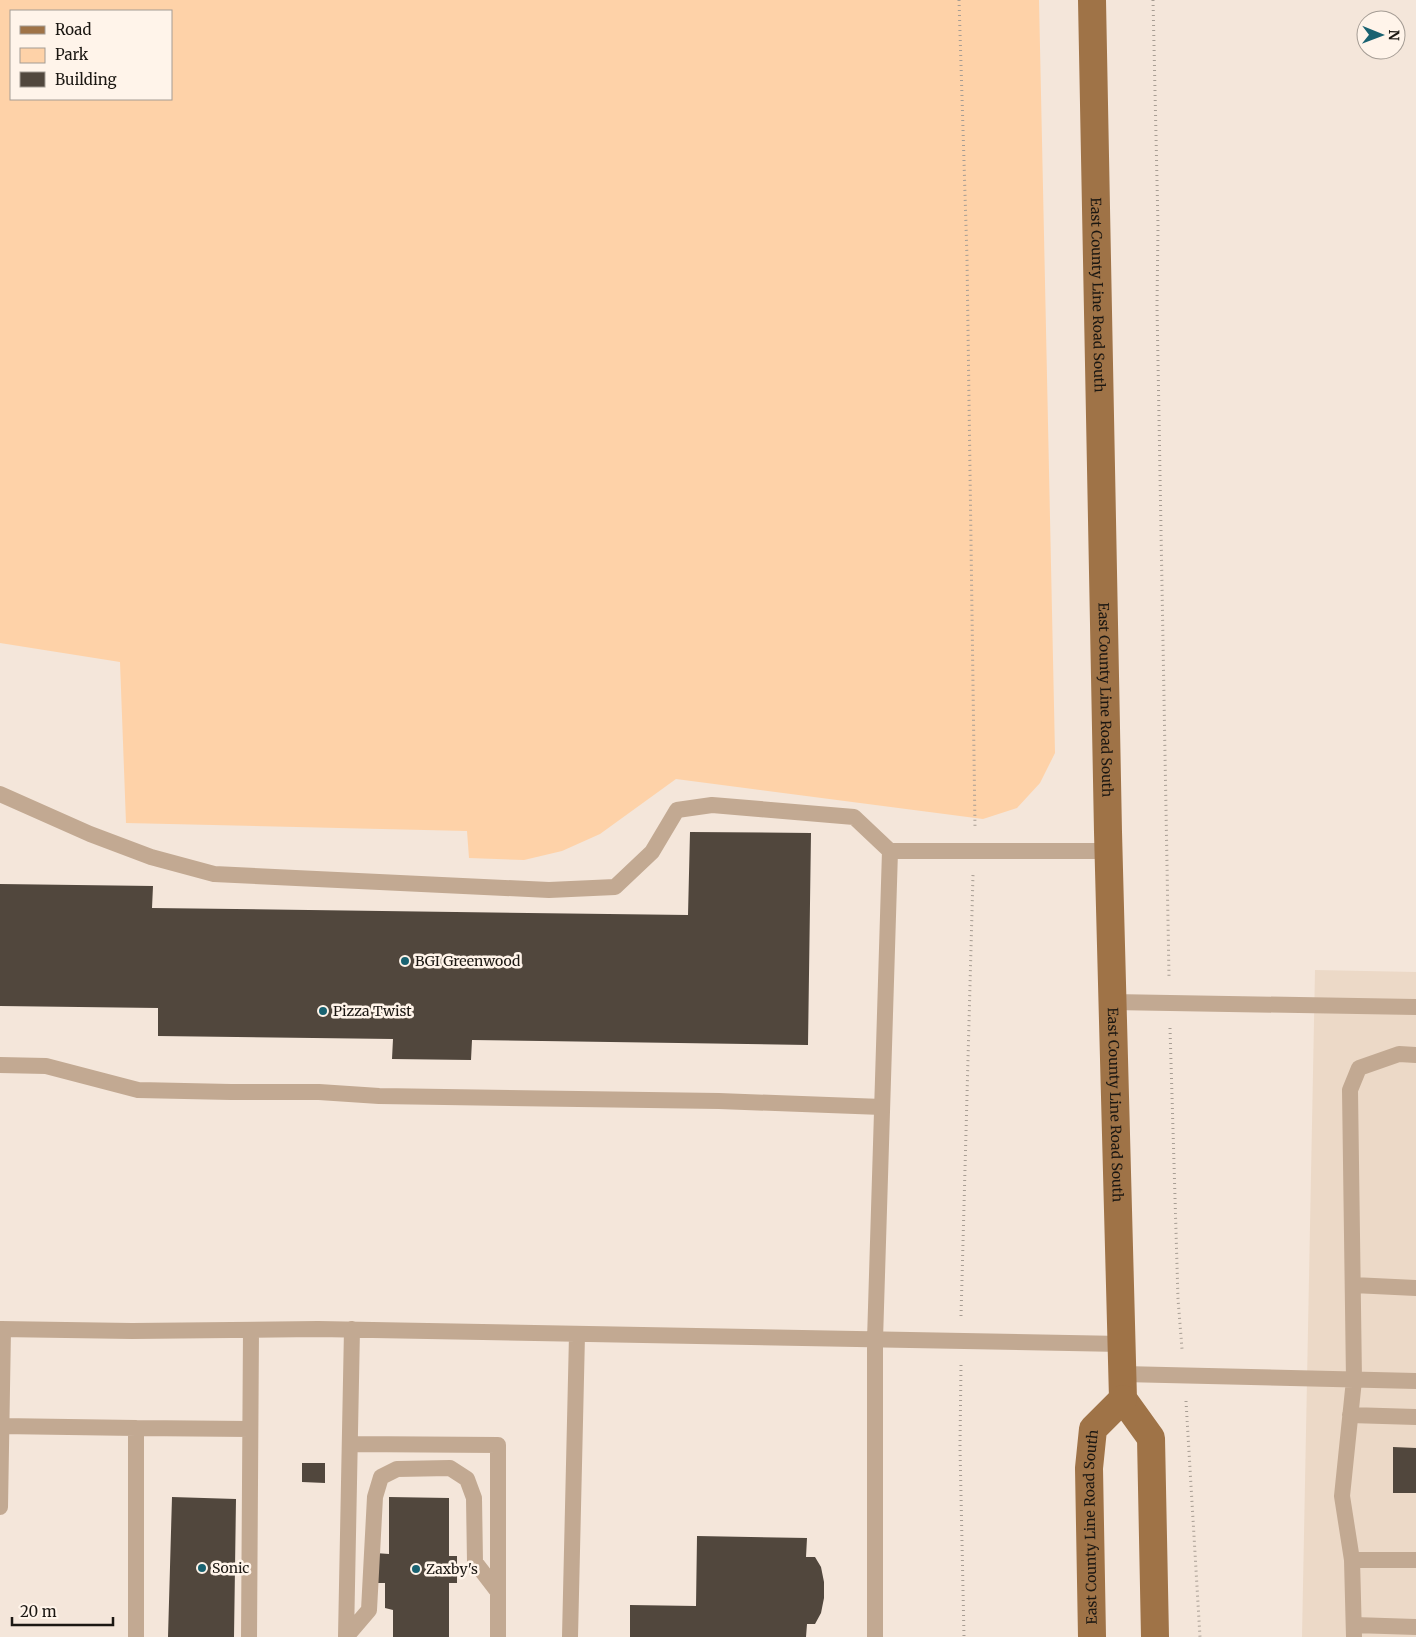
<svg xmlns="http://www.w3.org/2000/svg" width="1416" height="1637" viewBox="0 0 1416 1637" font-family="Merriweather,serif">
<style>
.built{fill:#ecd9c7}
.green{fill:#fed2a8;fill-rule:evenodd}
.building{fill:#51473d}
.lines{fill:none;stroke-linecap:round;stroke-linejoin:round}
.path{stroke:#a79d93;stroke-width:3;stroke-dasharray:1 4;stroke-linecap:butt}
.lane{stroke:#c2a992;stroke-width:16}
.primary{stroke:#9f7347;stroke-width:28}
.poi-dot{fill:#196271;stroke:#fff4ea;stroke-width:2}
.labels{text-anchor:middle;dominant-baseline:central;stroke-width:5;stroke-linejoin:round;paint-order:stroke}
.street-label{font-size:14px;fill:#1b1712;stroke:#fff4ea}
.poi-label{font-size:14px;fill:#1b1712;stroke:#fff4ea;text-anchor:start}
</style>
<rect width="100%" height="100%" fill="#f4e6da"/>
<path class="built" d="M1315,970l101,2v665h-114z"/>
<path class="green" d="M0,0h1039l16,753 -15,30 -23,25 -34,11 -307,-40 -76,55 -38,17 -38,9 -55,-2 -2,-27 -341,-8 -6,-161 -120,-19zM11,11h160v88h-160z"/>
<path class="building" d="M690,832l121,1 -3,212 -336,-5 -1,20 -79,-1 1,-20 -235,-3v-28l-158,-2v-122l153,2 -1,22 536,7z
M1393,1447l23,1v45h-23z
M302,1463h23v20l-23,-1z
M172,1497l64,2 -2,138h-66z
M389,1497l60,1v58h8v27h-8v54h-56v-27l-8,-2v-25h-10v-30l14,1z
M697,1536l110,2 -1,19h9l6,10 3,15v16l-3,15 -6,11h-8l-1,13h-176v-32l66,1z"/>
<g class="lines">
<path class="path" d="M959,0l8,258 8,569
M1153,0l5,226 -1,80 12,671
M1170,1028l8,271 4,50
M961,1316l12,-441
M961,1365l-1,82 4,190
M1186,1401l14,236"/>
<path class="lane" d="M0,794l90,40 61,23 63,17 335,16 66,-3 37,-35 25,-42 35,-5 142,12 36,34
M1112,1002l304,5
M1416,1055l-17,-1 -40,14 -9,22 4,290 -12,116 10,64h64
M0,1065l46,1 92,24 93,2h88l60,4 340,5 163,6
M1353,1285l63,3
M0,1329l132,2 186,-2 804,15
M1123,1374l293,7
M1350,1415l66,2
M1,1426l135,2v209
M136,1428l114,1
M350,1444l148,1v192
M0,1507l3,-178
M1352,1560l2,77
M1354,1625l62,2
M249,1637l2,-307
M346,1637l23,-27 6,-113 6,-20 16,-8 53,-1 17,11 7,19 1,64 23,30
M346,1637l6,-308
M570,1637l7,-302
M875,1637v-297l15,-489h218"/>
<g class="primary">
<path id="s1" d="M1092,0l16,832 15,567 28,39 4,199"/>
<path id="s2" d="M1092,1637l-3,-169 4,-39 30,-30"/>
</g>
</g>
<g class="poi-dot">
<circle cx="405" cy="961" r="5"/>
<circle cx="323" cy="1011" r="5"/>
<circle cx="202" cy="1568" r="5"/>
<circle cx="416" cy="1569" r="5"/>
</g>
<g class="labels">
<g class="street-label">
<text stroke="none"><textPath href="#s1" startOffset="295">East County Line Road South</textPath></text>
<text stroke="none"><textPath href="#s1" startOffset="700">East County Line Road South</textPath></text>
<text stroke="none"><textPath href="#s1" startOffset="1105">East County Line Road South</textPath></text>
<text stroke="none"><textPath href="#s2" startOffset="110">East County Line Road South</textPath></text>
</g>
<g class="poi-label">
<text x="415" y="961">BGI Greenwood</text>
<text x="333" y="1011">Pizza Twist</text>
<text x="212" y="1568">Sonic</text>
<text x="426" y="1569">Zaxby's</text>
</g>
</g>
<rect x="10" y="10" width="162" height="90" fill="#fff4ea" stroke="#a49c94"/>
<rect x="20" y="26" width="25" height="8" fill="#9f7347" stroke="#a49c94"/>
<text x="55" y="35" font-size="15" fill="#1b1712">Road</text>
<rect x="20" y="48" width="25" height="15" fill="#fed2a8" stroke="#a49c94"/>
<text x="55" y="60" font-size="15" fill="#1b1712">Park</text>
<rect x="20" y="72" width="25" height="15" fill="#51473d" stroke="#a49c94"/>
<text x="55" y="85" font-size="15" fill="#1b1712">Building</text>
<g transform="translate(1381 35) rotate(91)"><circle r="24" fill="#fff4ea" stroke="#a49c94"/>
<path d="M0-4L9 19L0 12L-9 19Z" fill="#196271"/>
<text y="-8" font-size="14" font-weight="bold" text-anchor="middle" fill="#1b1712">N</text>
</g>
<path d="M12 1617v8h101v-8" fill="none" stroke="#1b1712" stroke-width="2.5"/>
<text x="20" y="1617" font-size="15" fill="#1b1712" stroke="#fff4ea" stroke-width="4" paint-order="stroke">20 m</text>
</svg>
